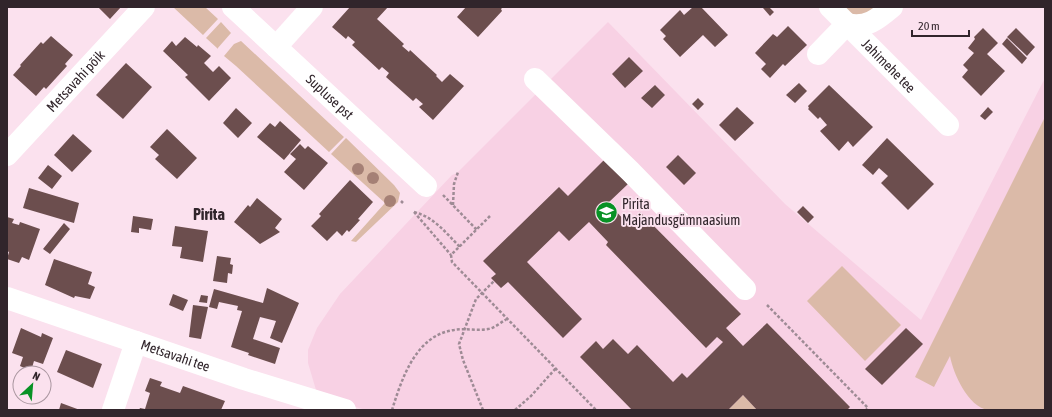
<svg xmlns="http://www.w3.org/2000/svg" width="1052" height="417" viewBox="0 0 1052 417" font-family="'Asap Condensed',sans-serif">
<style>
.built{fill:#f8d1e4}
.green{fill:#dbbaa8}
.building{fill:#6c4e4e}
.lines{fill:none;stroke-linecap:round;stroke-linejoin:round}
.path{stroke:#9e8b95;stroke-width:2.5;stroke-dasharray:3 2;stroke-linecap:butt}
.minor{stroke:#fff;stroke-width:22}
.tree{fill:#a58075}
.labels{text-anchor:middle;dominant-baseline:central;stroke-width:4;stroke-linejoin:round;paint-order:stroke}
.street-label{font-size:14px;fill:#31252b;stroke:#fbe1ee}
.poi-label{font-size:14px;fill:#31252b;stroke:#fbe1ee;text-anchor:start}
.quarter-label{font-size:16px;font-weight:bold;fill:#31252b;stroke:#fbe1ee}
</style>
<rect width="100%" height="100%" fill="#fbe1ee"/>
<path class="built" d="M608,22l177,182 136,116 124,-242v332h-679l-25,-7 -25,-13 -8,-27v-13l9,-22 23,-34 112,-119 5,-2z"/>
<path class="green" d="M173,7h32l13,12 -15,16z
M837,7h47l-27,9z
M221,22l10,11 -14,16v-1l-11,-10z
M241,41l103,96 -15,15 -93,-86 -12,-10 10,-12z
M1045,117v293c-18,0 -39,2 -57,0 -20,-3 -35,-37 -38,-54l-16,31 -19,-10z
M346,138l48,47 6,8 -2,9 -42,40 -5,-1 34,-38 -54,-49z
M842,266l59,59 -36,36 -58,-60z
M743,395l14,15h-29z"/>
<path class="building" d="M98,7h23l-11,12z
M350,7h38l-11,12 27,25 -2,2 7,6 1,-2 27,25 -1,1 6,6 8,-8 14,12 -31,34 -14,-13 4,-3 -7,-6 -3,3 -27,-24 3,-4 -7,-6 -3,3 -27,-25 3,-3 -7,-6 -2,3 -14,-12z
M466,7h37l-2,2 1,2 -24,26 -21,-20z
M693,7h8l27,28 -13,12 -12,-12 -23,22 -17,-18 3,-3 -6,-6 20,-20 4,5z
M764,7h5l5,5 -4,4 -7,-8z
M788,26l19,19 -22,21 -2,-2 -13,14 -9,-9 5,-5 -11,-11 18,-19 4,3z
M983,28l15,15 -11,11 18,17 -24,25 -19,-19 6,-7 -5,-5 11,-12 -6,-5 7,-9 -1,-2z
M1016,28l19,19 -8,9 -20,-19z
M51,36l22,19 -8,9 2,2 -21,23 -2,-2 -8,9 -23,-21 8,-9 -1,-1 21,-23 2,2z
M185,37l12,10 1,-2 13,11 -7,7 9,9 6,-6 12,12 -22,23 -24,-24 3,-2 -25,-24 9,-10 4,5z
M1007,38l20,20 -5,6 -20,-20z
M629,57l14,14 -18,17 -13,-14z
M126,63l26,24 -29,32 -27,-24z
M799,83l8,8 -12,12 -9,-8z
M655,85l10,10 -13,13 -11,-10z
M829,85l44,42 -20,20 -5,-6 -9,10 -19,-20 7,-6 -7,-8 -2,2 -10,-10 1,-1 -1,-2z
M698,98l6,6 -6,6 -6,-6z
M737,107l17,16 -19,18 -16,-16z
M988,107l5,5 -8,8 -5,-4z
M236,108l16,15 -14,15 -15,-15z
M280,121l21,19 -17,20 -27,-23 13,-14 5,4z
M167,129l30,29 -20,21 -22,-20 4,-4 -9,-8z
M73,134l19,17 -20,21 -18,-17z
M887,138l47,46 -26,26 -27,-27 7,-7 -9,-8 -6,7 -11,-10z
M300,144l5,5 3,-3 20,17 -24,27 -20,-18 12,-13 -6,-5z
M678,155l18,18 -12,12 -18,-18z
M604,160l24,24 -20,19 20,21 12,-12 101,102 -15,14 17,18 24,-23 83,84 -3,3h-90l-14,-15 -15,15h-96l-52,-53 16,-16 7,8 10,-10 15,15 9,-9 36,37 9,-9 5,5 36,-36 -6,-5 -11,11 -100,-103 2,-3 -19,-20 -20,19 -10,-10 -32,31 55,57 -19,19 -55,-56 -7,6 -10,-10 5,-4 -13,-13 76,-74 9,9z
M48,165l14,11 -10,13 -14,-11z
M350,180l23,22 -15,17 2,1 -11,12 -2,-2 -5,6 -5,-5 -10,10 -16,-15 10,-10 -2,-2z
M29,188l50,15 -5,20 -51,-15z
M257,198l25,21 -7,9 5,4 -20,12 -26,-22 14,-17 2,2z
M803,206l11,11 -6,6 -11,-11z
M133,216l20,3 -2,11 -12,-2v5l-8,-1z
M7,217l7,2 -2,4 7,2 1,-3 20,7 -11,31 -7,-3 -3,6 -12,-4 2,-7 -2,-1z
M64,223l6,6 -20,25 -7,-5z
M175,226l33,5 -5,31 -23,-4 2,-11 -10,-1z
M217,256l14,2 -1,6 3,1 -1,9 -4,-1 -1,10 -14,-2z
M54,259l38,13 -4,12 7,3 -5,12 -15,-3 -1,2 -29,-13z
M267,288l32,15 -17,40 -12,-5 6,-17 -16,-4 -7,22 27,9 -5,16 -27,-9 1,-2 -18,-6 11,-36 -5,-1 1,-4 -19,-4 -2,7 -8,-2 5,-18 49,14z
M173,294l15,6 -5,11 -14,-6z
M201,295l7,1 -1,7 -8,-1z
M193,305l15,2 -7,32 -12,-2z
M21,328l20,9 1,-4 11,5 -10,26 -9,-3 -3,10 -11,-5 3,-9 -11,-4z
M906,328l17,16 -41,41 -17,-16z
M66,350l36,14 -9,24 -36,-16z
M150,378l12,4 -2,4 20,7 3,-7 42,15 -4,9h-82l1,-2 5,1 5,-16 -5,-2z
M61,403l19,7h-21z"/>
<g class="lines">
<path class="path" d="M443,195l34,35
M401,201l2,2
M453,205l1,-21 4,-12
M414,212c20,5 31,20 46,35
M414,212l37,43
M490,216l-39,39 1,7 144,148
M767,305l101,103 -2,2
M392,410c10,-32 24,-75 62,-80 11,-2 23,1 34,-1 7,-1 13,-7 19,-10
M483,410l-20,-50 -4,-16 17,-45 18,-18
M515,410l16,-14 25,-28"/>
<g class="minor">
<path id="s1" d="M233,7l193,179"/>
<path id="s2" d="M830,7l118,118"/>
<path d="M276,47l36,-40"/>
<path d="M818,54l29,-30c19,5 31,-5 45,-17"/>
<path d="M535,79l95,92 115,118"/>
<path id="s3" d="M7,155l137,-148"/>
<path id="s4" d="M7,298l237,81 101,31"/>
<path d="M113,410l23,-68"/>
</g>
</g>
<g class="tree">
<circle cx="358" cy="169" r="6"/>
<circle cx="373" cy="178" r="6"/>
<circle cx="390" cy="201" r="6"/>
</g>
<defs>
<symbol id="school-disc" viewBox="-11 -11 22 22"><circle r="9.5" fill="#089225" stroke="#fbe1ee"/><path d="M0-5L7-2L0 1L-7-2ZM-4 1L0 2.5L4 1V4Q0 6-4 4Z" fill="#fff"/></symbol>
</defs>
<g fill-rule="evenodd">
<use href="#school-disc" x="594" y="200" width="25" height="25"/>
</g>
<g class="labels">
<g class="street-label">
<text stroke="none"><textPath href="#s2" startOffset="83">Jahimehe tee</textPath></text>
<text stroke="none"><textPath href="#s3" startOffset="101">Metsavahi põik</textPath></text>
<text stroke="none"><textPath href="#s1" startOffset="132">Supluse pst</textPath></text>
<text stroke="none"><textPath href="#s4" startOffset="178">Metsavahi tee</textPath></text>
</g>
<g class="poi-label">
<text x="622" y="204">Pirita<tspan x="622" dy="16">Majandusgümnaasium</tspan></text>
</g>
<g class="quarter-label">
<text x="209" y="214">Pirita</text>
</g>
</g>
<rect width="1052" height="417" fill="none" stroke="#31252b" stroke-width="16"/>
<g transform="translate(32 385) rotate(26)"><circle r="19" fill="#fbe1ee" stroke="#aa96a0"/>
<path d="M0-3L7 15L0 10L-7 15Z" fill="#089225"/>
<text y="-6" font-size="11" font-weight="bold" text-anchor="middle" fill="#31252b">N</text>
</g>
<path d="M912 30v6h57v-6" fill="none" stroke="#31252b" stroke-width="2"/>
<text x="918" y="30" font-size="12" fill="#31252b" stroke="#fbe1ee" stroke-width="3" paint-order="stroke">20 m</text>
</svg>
